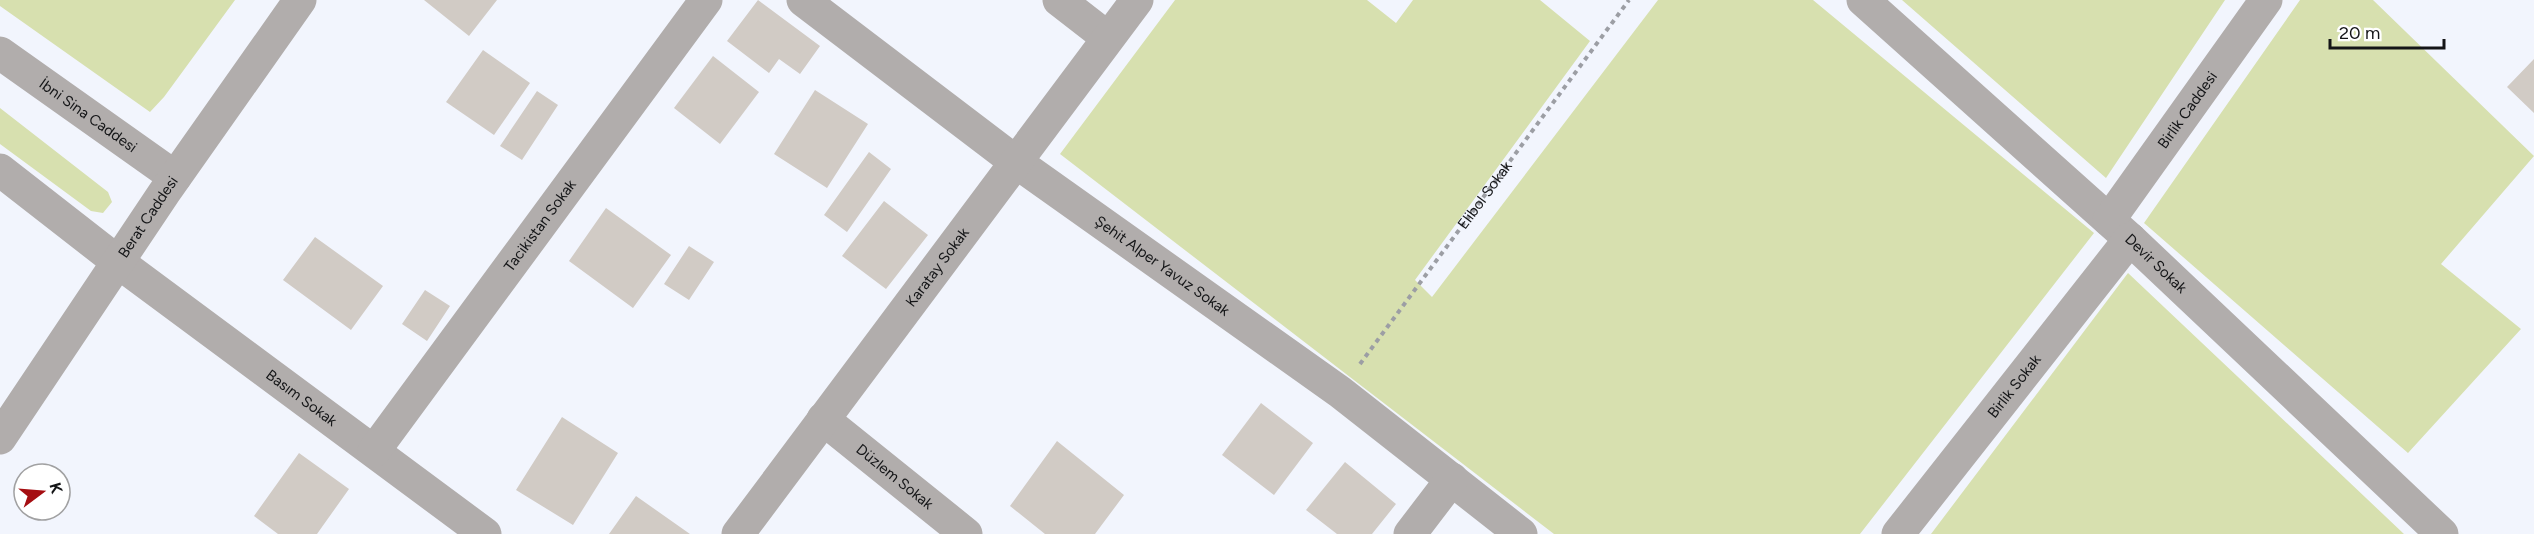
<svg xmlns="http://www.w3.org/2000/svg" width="2534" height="534" viewBox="0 0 2534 534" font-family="Figtree,sans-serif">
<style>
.green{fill:#d7e0af}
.building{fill:#d1cbc5}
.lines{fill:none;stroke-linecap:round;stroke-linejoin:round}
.path{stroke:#9c9ea4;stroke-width:4;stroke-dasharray:4.5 4.5;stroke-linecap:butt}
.minor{stroke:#b1adac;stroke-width:33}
.labels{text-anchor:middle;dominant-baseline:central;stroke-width:5;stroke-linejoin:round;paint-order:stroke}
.street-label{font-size:15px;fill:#141517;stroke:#fff}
</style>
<rect width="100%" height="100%" fill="#f2f5fd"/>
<path class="green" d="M0,0h235l-71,97 -14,15 -150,-106z
M1175,0h192l29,23 17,-23h127l50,41 -175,239 17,17 226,-297h155l281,233 -234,301h-306l-494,-380z
M1902,0h323l-119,178z
M2300,0h73l161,156 -93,108 80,65 -113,124 -264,-230z
M0,108l108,84 4,10 -9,11 -12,-2 -91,-67z
M2128,273l238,225 38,36h-473z"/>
<path class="building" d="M424,0h73l-28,36z
M758,0l62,46 -20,28 -21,-15 -10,14 -42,-32z
M483,50l47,33 -36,52 -48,-33z
M713,56l46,36 -39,52 -46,-36z
M2534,59v54l-27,-26z
M815,90l53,34 -41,64 -53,-34z
M537,91l21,14 -36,55 -22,-14z
M869,152l22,17 -44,63 -23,-17z
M884,201l44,34 -42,54 -44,-33z
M606,208l65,47 -38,53 -64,-47z
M315,237l68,49 -32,44 -68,-50z
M689,246l25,16 -25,38 -25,-16z
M425,290l25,16 -23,35 -25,-17z
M1261,403l52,40 -39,52 -52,-40z
M562,417l56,36 -45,72 -57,-35z
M1057,441l67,54 -29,39h-50l-35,-28z
M299,453l50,36 -32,45h-39l-24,-18z
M1345,462l51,42 -24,30h-35l-31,-24z
M636,496l54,38h-81z"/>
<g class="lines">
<path class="path" id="s1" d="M1360,364l269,-364"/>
<g class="minor">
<path id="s2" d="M803,0l213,162 324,230 181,142"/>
<path d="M1059,0l49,38"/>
<path id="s3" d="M1863,0l267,239 312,295"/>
<path id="s4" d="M0,53l175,124"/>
<path id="s5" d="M0,170l118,92 367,272"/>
<path id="s6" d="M2109,220l157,-220"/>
<path id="s7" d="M823,419l143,115"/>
<path id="s8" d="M0,438l164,-245 136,-193"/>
<path id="s9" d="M374,451l332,-451"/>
<path id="s10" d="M738,534l399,-534"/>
<path d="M1410,534l42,-55"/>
<path id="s11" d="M1898,534l232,-295"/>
</g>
</g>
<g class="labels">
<g class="street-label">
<text stroke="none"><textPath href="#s6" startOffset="135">Birlik Caddesi</textPath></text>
<text stroke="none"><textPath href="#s4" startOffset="108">İbni Sina Caddesi</textPath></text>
<text stroke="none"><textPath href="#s1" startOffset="210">Elibol Sokak</textPath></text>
<text stroke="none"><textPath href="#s8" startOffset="266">Berat Caddesi</textPath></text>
<text stroke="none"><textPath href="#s9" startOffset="280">Tacikistan Sokak</textPath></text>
<text stroke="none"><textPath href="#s3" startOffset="394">Devir Sokak</textPath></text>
<text stroke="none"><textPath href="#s2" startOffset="447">Şehit Alper Yavuz Sokak</textPath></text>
<text stroke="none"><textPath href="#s10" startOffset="333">Karatay Sokak</textPath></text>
<text stroke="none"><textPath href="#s11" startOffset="188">Birlik Sokak</textPath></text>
<text stroke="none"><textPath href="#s5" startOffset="378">Basım Sokak</textPath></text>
<text stroke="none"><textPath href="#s7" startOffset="92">Düzlem Sokak</textPath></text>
</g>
</g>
<g transform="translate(42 492) rotate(74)"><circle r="28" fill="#ffffff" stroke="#a1a1a2" stroke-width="1.5"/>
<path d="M0-4.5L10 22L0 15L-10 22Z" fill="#a50e12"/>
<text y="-9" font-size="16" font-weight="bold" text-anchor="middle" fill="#141517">K</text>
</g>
<path d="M2330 39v9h114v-9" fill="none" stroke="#141517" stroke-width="3"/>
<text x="2339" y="39" font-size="18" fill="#141517" stroke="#ffffff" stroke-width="4.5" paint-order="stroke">20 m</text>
</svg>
